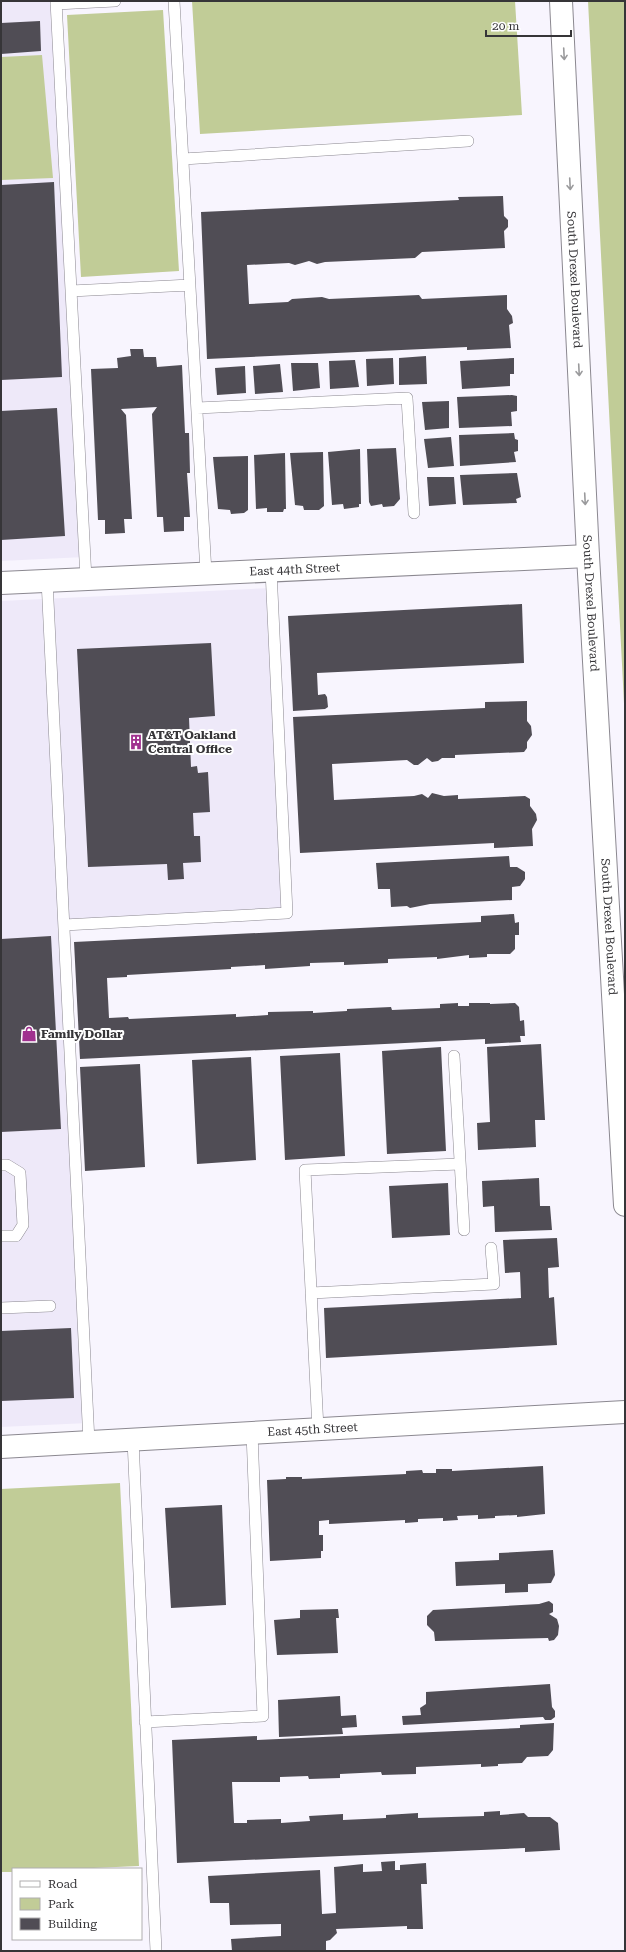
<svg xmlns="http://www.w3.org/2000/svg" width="626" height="1952" viewBox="0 0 626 1952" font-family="'Roboto Serif',serif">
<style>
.built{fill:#eee9f9}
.green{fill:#c1cc97}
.building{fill:#504d55}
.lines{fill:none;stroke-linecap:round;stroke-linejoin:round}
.service-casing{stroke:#8b8890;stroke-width:12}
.minor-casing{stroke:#8b8890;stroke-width:24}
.tertiary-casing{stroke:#8b8890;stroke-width:24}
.service{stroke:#fff;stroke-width:11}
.minor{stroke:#fff;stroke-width:22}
.tertiary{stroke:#fff;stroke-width:22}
.oneway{stroke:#9a9a9c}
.labels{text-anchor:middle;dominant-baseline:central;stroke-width:4;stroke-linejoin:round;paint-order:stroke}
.street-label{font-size:12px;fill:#363538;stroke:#fff}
.poi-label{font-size:12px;font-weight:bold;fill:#363538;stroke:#fff;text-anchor:start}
</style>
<rect width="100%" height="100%" fill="#f8f5fe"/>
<path class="built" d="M1,1h55l29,556 -84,4z
M272,588l15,325 -223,12 24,498 -87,4v-826z"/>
<path class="green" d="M192,1h323l7,114 -322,19z
M588,1h37v722z
M163,10l16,261 -98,6 -14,-262z
M42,55l11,123 -52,2v-123z
M120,1483l19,383 -68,3h-58v3h-12v-383z"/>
<path class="building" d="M40,21l1,30 -40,3v-31z
M54,182l8,195 -61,3v-195z
M503,196l1,20 4,4v7l-4,4 1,17 -83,4 -7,6 -90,4 -8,2 -8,-3 -14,4 -6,-2 -42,2 2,39 39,-2 4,-3 30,-2 7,2 90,-4 3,4 85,-4v14l5,7 1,7 -4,2 2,23 -44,2v-3l-260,12 -6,-147 258,-12 -1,-3z
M130,349h13l1,8h12l1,10 25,-2 3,68h4l1,40h-3l3,44h-6v14l-20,1 -1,-15h-6l-5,-103 5,-7 -36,2 5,6 6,104h-8l1,14 -20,1v-14h-7l-7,-151 27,-1 -1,-10 14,-2z
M426,356l1,28 -28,1v-27z
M393,358l1,26 -27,2 -1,-27z
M514,358v16h-4v12l-48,3 -2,-28z
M355,360l4,27 -29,2 -1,-28z
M291,363h27l2,25 -27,3z
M280,364l3,28 -28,2 -2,-28z
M245,366l1,27 -29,2 -2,-27z
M512,395l5,1v15l-6,1 1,14 -53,2 -2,-31z
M449,401v27l-24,2 -3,-28z
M57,408l8,128 -64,4v-129z
M514,433l1,6 3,1v11l-4,1 2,10 -56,4 -1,-31z
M451,437l3,29 -26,2 -4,-29z
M396,448l4,51 -6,7 -11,1 -1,-3 -11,2 -2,-4 -2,-53z
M360,449l1,55h-2v3l-15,2 -1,-5 -11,1 -4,-53z
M323,452l1,54 -5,4h-15l-1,-4 -8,-1 -5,-52z
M285,453l1,56h-2l-1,3h-16v-4l-11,1 -2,-54z
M248,456v54l-4,3 -13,1 -1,-4 -12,-1 -5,-52z
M517,473l4,24 -5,2 1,4 -54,2 -3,-30z
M427,477h27l2,27 -27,2z
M522,604l2,59 -207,10 1,22 7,-1 2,3 1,10 -3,2 -32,2 -5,-95z
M211,643l4,73 -26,2 2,49 6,-1 1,7 10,-1 2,40 -17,1 1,23h6l1,26 -18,1 1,16 -16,1 -1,-16 -79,3 -11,-218z
M527,701v20l4,5 1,9 -5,7v6l-3,4 -69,3v3h-13l-4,3 -6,1 -5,-4 -9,7h-4l-7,-5 -75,4 2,36 80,-4 8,-2 6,4 4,-5 12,3 14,-1v4l67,-3 5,3v7l6,8 1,6 -5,9 1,17 -39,2v-5l-194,10 -7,-136 192,-9v-6z
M509,856l1,11h7l8,5v7l-5,7 -8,1v13l-82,4 -20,4 -3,-2 -16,1 -1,-18h-12l-2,-26z
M514,914l1,9 4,-1v13h-4v14l-5,5h-23v3l-18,1v-3l-32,4v-2l-49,2v4l-44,2v-3l-34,1v3l-45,3v-4l-34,2v2l-104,6v2l-20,1 2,40 19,-1 1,2 107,-5v3l32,-2v-3l45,-1v2l34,-2v-2l44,-2 1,3 48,-2v-4l18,-1v3h11v-3h21v1l25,-1 4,4 1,14 4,-1 1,16h-5l1,6 -36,2v-5l-405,20 -6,-117 407,-20v-6z
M51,936l10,193 -60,3v-193z
M541,1044l4,76h-10l1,27 -58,3 -1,-27 13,-1 -3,-75z
M441,1047l5,104 -59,3 -5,-103z
M340,1053l5,103 -60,4 -5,-104z
M251,1057l5,103 -59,4 -5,-104z
M140,1064l5,103 -60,4 -5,-104z
M539,1178l1,28h10l2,24 -57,2 -1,-26 -11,1 -1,-26z
M448,1183l2,52 -58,3 -3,-52z
M557,1238l2,29 -11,1 1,30 5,-1 3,48 -231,13 -2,-50 197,-10 -1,-26 -15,1 -2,-33z
M71,1328l3,70 -73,3v-70z
M543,1466l2,48 -28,3v-2l-22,1v2l-17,1v-4l-21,1 1,4 -15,1v-3l-25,1v3l-13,1v-3l-76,4v-4l-10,1v14h4v16h-2v7l-51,3 -3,-81 19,-1v-2h16v2l104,-5v-3l16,-1 1,3h13v-4h16v2z
M222,1505l4,100 -55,3 -6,-100z
M553,1550l2,25 -4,8 -23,1v8l-23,1v-9l-49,2 -1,-24 44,-2v-7z
M549,1601l4,3v8l-4,2 8,5 2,7 -1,9 -4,5 -5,1 -1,-3 -113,3 -1,-9 -7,-7v-9l6,-6 106,-6z
M338,1609l1,9h-3l2,35 -61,2 -3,-35 26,-2v-8z
M550,1684l2,23 3,4v6l-4,3h-6l-2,-3 -140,8 -1,-9 19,-1 -1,-7 6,-4v-12z
M340,1696l1,20 15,-1 1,12 -15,1 1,6 -64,3 -1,-37z
M554,1723l-1,27 -5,6 -21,1 -5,6 -24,1v2l-17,1v-3l-65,3v7l-34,1 -1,-3 -41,2v4l-31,1 -1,-3 -28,1v5h-48l2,41h13v-3l34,-1v4l29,-2 -1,-5 34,-2v6l43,-2v-3l32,-2v5l66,-2v-4l16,-1v4l24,-2 4,4h22l8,6 2,27 -35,2v-4l-348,15 -5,-123 85,-4v4l263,-12v-3z
M395,1861v9h5v-5l26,-2 1,21h-6l2,45h-16v-3l-71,3 1,4 -7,7 -4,1v10h-94l-1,-12 50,-3v-12l-51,1 -1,-22h-19l-2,-27 112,-6 2,44 14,-1 -2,-46 29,-3v8l19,-1 -1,-9z"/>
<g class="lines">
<defs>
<path id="service" d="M56,1l30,578
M174,1l32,572
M56,4l59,-3
M183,159l285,-18
M71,291l119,-6
M197,408l210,-10 7,115
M47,580l42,862
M64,925l223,-12 -16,-343
M454,1056l10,174
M1,1165h6l13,8 3,52 -7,11h-15
M311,1293l183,-9 -3,-36
M1,1308l49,-2
M318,1429l-13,-259 155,-6
M133,1440l23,511
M145,1722l118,-6 -11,-283"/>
<g id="minor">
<path id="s1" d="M1,583l587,-27"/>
<path id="s2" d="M1,1447l624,-35"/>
</g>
<g id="tertiary">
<path id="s3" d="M561,1l27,555 37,649"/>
</g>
</defs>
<use href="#service" class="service-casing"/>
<use href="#minor" class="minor-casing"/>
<use href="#tertiary" class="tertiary-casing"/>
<use href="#service" class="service"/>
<use href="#minor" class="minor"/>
<use href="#tertiary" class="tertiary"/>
</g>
<defs><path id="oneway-shaft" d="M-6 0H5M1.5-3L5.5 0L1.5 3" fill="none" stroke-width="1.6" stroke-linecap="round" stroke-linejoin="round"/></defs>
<g class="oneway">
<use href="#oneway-shaft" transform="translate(564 54) rotate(87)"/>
<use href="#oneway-shaft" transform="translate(570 184) rotate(87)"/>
<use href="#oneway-shaft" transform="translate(579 370) rotate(87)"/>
<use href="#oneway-shaft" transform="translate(585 499) rotate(87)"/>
</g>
<defs>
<symbol id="building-bare" viewBox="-9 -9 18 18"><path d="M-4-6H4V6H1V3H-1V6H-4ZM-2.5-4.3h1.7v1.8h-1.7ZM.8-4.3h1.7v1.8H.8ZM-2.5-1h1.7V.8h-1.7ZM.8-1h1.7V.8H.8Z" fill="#a0318f" stroke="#fff" stroke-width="2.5" paint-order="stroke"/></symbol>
<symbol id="shop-bare" viewBox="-9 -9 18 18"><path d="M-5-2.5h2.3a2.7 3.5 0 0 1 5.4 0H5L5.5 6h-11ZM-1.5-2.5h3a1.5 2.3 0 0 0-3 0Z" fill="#a0318f" stroke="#fff" stroke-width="2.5" paint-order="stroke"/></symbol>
</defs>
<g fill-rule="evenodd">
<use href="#building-bare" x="125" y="731" width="22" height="22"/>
<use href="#shop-bare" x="18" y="1023" width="22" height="22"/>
</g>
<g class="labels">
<g class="street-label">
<text stroke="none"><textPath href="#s3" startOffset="279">South Drexel Boulevard</textPath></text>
<text stroke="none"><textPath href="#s1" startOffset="294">East 44th Street</textPath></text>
<text stroke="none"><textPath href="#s3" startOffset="603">South Drexel Boulevard</textPath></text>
<text stroke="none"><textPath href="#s3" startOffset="927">South Drexel Boulevard</textPath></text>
<text stroke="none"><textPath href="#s2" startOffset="312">East 45th Street</textPath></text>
</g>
<g class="poi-label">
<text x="148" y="735">AT&amp;T Oakland<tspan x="148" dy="14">Central Office</tspan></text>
<text x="41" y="1034">Family Dollar</text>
</g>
</g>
<rect width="626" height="1952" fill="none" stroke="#363538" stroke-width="4"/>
<rect x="12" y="1868" width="130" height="72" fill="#ffffff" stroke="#afaeaf"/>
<rect x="20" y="1881" width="20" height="6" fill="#ffffff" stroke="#afaeaf"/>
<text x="48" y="1888" font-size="12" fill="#363538">Road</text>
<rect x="20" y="1898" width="20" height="12" fill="#c1cc97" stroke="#afaeaf"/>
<text x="48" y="1908" font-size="12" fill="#363538">Park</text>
<rect x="20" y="1918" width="20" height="12" fill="#504d55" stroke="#afaeaf"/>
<text x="48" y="1928" font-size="12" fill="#363538">Building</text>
<path d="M486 30v6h85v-6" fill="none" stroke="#363538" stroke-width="2"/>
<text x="492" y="30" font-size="12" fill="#363538" stroke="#ffffff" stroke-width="3" paint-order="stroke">20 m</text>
</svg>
